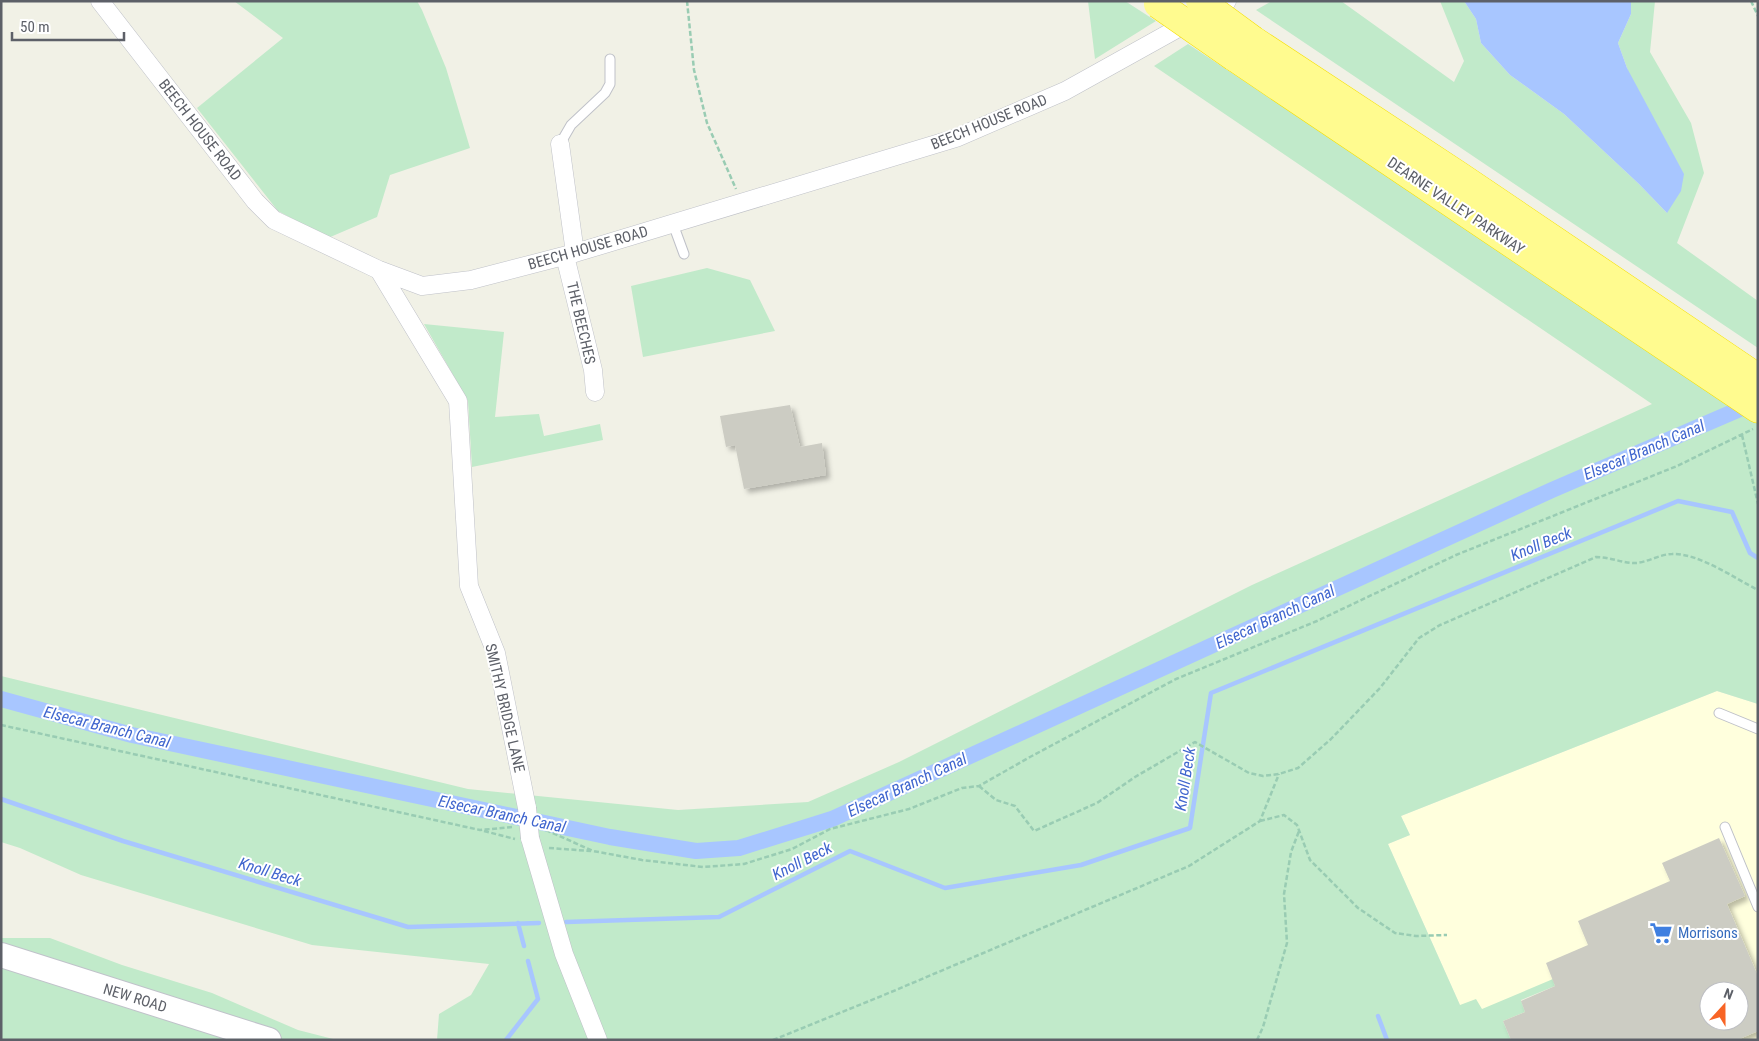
<svg xmlns="http://www.w3.org/2000/svg" width="1759" height="1041" viewBox="0 0 1759 1041" font-family="'Roboto Condensed',sans-serif">
<style>
.commercial{fill:#ffd;fill-rule:evenodd}
.green{fill:#c1eaca}
.water{fill:#a8c6ff}
.lines{fill:none;stroke-linecap:round;stroke-linejoin:round}
.stream{stroke:#a8c6ff;stroke-width:4.5}
.canal{stroke:#a8c6ff;stroke-width:16}
.building{fill:#ccccc3;fill-rule:evenodd;filter:url(#shadow)}
.lane-casing{stroke:#bfc1c8;stroke-width:11}
.street-casing{stroke:#bfc1c8;stroke-width:19}
.secondary-casing{stroke:#c0c2ca;stroke-width:26}
.highway-casing{stroke:#f7e000;stroke-width:29}
.path{stroke:#99ccb3;stroke-width:2.5;stroke-dasharray:5 2.5;stroke-linecap:butt}
.lane{stroke:#fff;stroke-width:9}
.street{stroke:#fff;stroke-width:18}
.secondary{stroke:#fff;stroke-width:24}
.highway{stroke:#fffb8f;stroke-width:28}
.street-bridge-casing{stroke:#bfc1c8;stroke-width:19;stroke-linecap:butt}
.highway-bridge-casing{stroke:#f7e000;stroke-width:29;stroke-linecap:butt}
.street-bridge{stroke:#fff;stroke-width:18}
.highway-bridge{stroke:#fffb8f;stroke-width:28}
.labels{text-anchor:middle;dominant-baseline:central;stroke-width:4;stroke-linejoin:round;paint-order:stroke}
.street-label{font-size:15px;fill:#5d6068;stroke:#fff}
.shop-label{font-size:15px;fill:#366cbe;stroke:#fff;text-anchor:start}
.water-label{font-size:16px;font-style:italic;fill:#3f65ce;stroke:#fff}
</style>
<defs>
<filter id="shadow"><feDropShadow dx="4" dy="4" stdDeviation="2.5" flood-color="#0004"/></filter>
</defs>
<rect width="100%" height="100%" fill="#f1f1e6"/>
<path class="commercial" d="M1717,691l41,13v336l-255,-19 22,-10 -4,-10 34,-15 -3,-6 -70,30 -22,-5 -72,-161 22,-9 -9,-19zM1709,991h30v30h-30z"/>
<path class="green" d="M234,1h183l5,9 24,58 24,80 -80,27 -13,42 -49,21 -50,-27 -81,-103 86,-70z
M1088,1h37l31,20 -61,38z
M1272,1h69l113,81 10,-21 -24,-60h24l12,18 5,24 29,32 54,39 75,70 28,29 -40,-145 -9,-25 13,-29v-13h24l-5,51 41,71 13,50 -27,70 81,58v47l-502,-338z
M1188,44l570,377v283l-41,-13 -316,125 9,19 -22,9 72,161 16,-6 6,10 71,-30 2,7 -34,14 4,12 -22,9 8,19h-1074l2,-26 32,-19 18,-31 -177,-19 -231,-70 -61,-27 -19,-6v-166l467,113 210,21 130,-8 91,-40 353,-177 400,-181 -498,-338z
M707,268l43,12 25,51 -132,26 -12,-71z
M424,324l80,8 -9,85 44,-3 5,22 56,-12 3,16 -131,27 -4,-66z
M1,938h49l72,27 90,28 86,37 39,10h-336z"/>
<path class="water" d="M1464,1h167v13l-13,29 9,25 57,106 -3,17 -14,22 -28,-29 -75,-70 -54,-39 -29,-32 -5,-24z"/>
<g class="lines">
<path class="stream" d="M1,799l122,42 285,86 131,-4
M566,922l153,-5 131,-66 95,37 136,-23 109,-37 21,-135 467,-192 54,11 18,41 8,5
M518,923l6,23
M1378,1016l9,24
M506,1040l32,-41 -10,-38"/>
<path class="canal" d="M1,699l131,36 478,102 86,14 43,-3 93,-29 720,-329 204,-88"/>
</g>
<path class="building" d="M790,405l10,42 22,-4 4,32 -82,14 -9,-44 -9,2 -6,-31z
M1719,838l26,58 -18,8 31,72v55l-21,9h-226l-8,-19 22,-9 -4,-11 34,-15 -9,-23 42,-18 -10,-24 92,-40 -8,-18zM1709,991h30v30h-30z"/>
<g class="lines">
<defs>
<path id="lane" d="M560,144l11,-19 34,-32 5,-9v-25
M673,224l11,30
M1719,713l39,16
M1725,827l33,80"/>
<path id="street" d="M100,1l155,200 19,19 105,50 43,16 49,-6 104,-27 381,-115 109,-47 162,-90
M560,144l15,109
M565,256l28,114 2,22
M379,270l79,131 11,185 27,67 31,155
M530,838l34,116 34,86"/>
<path id="secondary" d="M1,955l268,85"/>
<path id="highway" d="M1253,40l205,135 300,203
M1234,57l524,352"/>
</defs>
<use href="#lane" class="lane-casing"/>
<use href="#street" class="street-casing"/>
<use href="#secondary" class="secondary-casing"/>
<use href="#highway" class="highway-casing"/>
<path class="path" d="M687,1l7,69 13,53 29,66
M1751,1l7,15
M1742,435l16,69
M1,725l479,105 33,-3
M979,786l17,14 19,6 19,25 63,-28 38,-26 60,-35 54,31 14,3 16,-2 19,-6 33,-29 49,-51 39,-50 21,-13 156,-68c14,0 26,6 39,6 11,0 25,-9 37,-9 27,-1 62,24 86,36
M1260,821l24,-6 13,10 13,35 48,48 37,25 21,3 31,-1
M546,830l47,21 49,9 61,7 41,-3 48,-15 38,-20 79,-20 53,-21 17,-2 51,-29 146,-78 141,-58 139,-66 221,-89 76,-37
M484,831l31,8
M549,848l42,3
M773,1040l111,-45 305,-129 71,-45 19,-47
M1257,1040l6,-13 24,-84 -3,-49 7,-42 8,-21"/>
<use href="#lane" class="lane"/>
<use href="#street" class="street"/>
<use href="#secondary" class="secondary"/>
<use href="#highway" class="highway"/>
<defs>
<path id="street-bridge" d="M527,808l3,30"/>
<path id="highway-bridge" d="M1200,1l53,39
M1158,4l76,53"/>
</defs>
<use href="#street-bridge" class="street-bridge-casing"/>
<use href="#highway-bridge" class="highway-bridge-casing"/>
<use href="#street-bridge" class="street-bridge"/>
<use href="#highway-bridge" class="highway-bridge"/>
</g>
<defs>
<symbol id="supermarket-bare" viewBox="-9 -9 18 18"><path d="M-6-5.5h2.5l.6 2H6L4.5 2H-2.5L-4.4-4H-6ZM-1.5 3.2a1.3 1.3 0 1 0 .1 0ZM3 3.2a1.3 1.3 0 1 0 .1 0Z" fill="#3f7fe0" stroke="#fff" stroke-width="2.5" paint-order="stroke"/></symbol>
</defs>
<g fill-rule="evenodd">
<use href="#supermarket-bare" x="1645" y="917" width="32" height="32"/>
</g>
<g class="labels">
<g class="street-label">
<text transform="translate(989 122) rotate(-22)">BEECH HOUSE ROAD</text>
<text transform="translate(200 130) rotate(52)">BEECH HOUSE ROAD</text>
<text transform="translate(1456 206) rotate(34)">DEARNE VALLEY PARKWAY</text>
<text transform="translate(588 248) rotate(-16)">BEECH HOUSE ROAD</text>
<text transform="translate(581 323) rotate(77)">THE BEECHES</text>
<text transform="translate(505 708) rotate(77)">SMITHY BRIDGE LANE</text>
<text transform="translate(135 998) rotate(17)">NEW ROAD</text>
</g>
<g class="shop-label">
<text x="1678" y="933">Morrisons</text>
</g>
<g class="water-label">
<text transform="translate(1644 450) rotate(-23)">Elsecar Branch Canal</text>
<text transform="translate(1541 544) rotate(-22)">Knoll Beck</text>
<text transform="translate(1275 617) rotate(-25)">Elsecar Branch Canal</text>
<text transform="translate(107 727) rotate(14)">Elsecar Branch Canal</text>
<text transform="translate(1185 779) rotate(-81)">Knoll Beck</text>
<text transform="translate(907 785) rotate(-25)">Elsecar Branch Canal</text>
<text transform="translate(502 814) rotate(12)">Elsecar Branch Canal</text>
<text transform="translate(802 861) rotate(-27)">Knoll Beck</text>
<text transform="translate(270 872) rotate(17)">Knoll Beck</text>
</g>
</g>
<rect width="1759" height="1041" fill="none" stroke="#5d6068" stroke-width="5"/>
<g transform="translate(1724 1006) rotate(21)"><circle r="24" fill="#ffffff" stroke="#bebfc3"/>
<path d="M0-4L9 19L0 12L-9 19Z" fill="#f86425"/>
<text y="-8" font-size="14" font-weight="bold" text-anchor="middle" fill="#5d6068">N</text>
</g>
<path d="M12 32v8h112v-8" fill="none" stroke="#5d6068" stroke-width="2.5"/>
<text x="20" y="32" font-size="15" fill="#5d6068" stroke="#ffffff" stroke-width="4" paint-order="stroke">50 m</text>
</svg>
